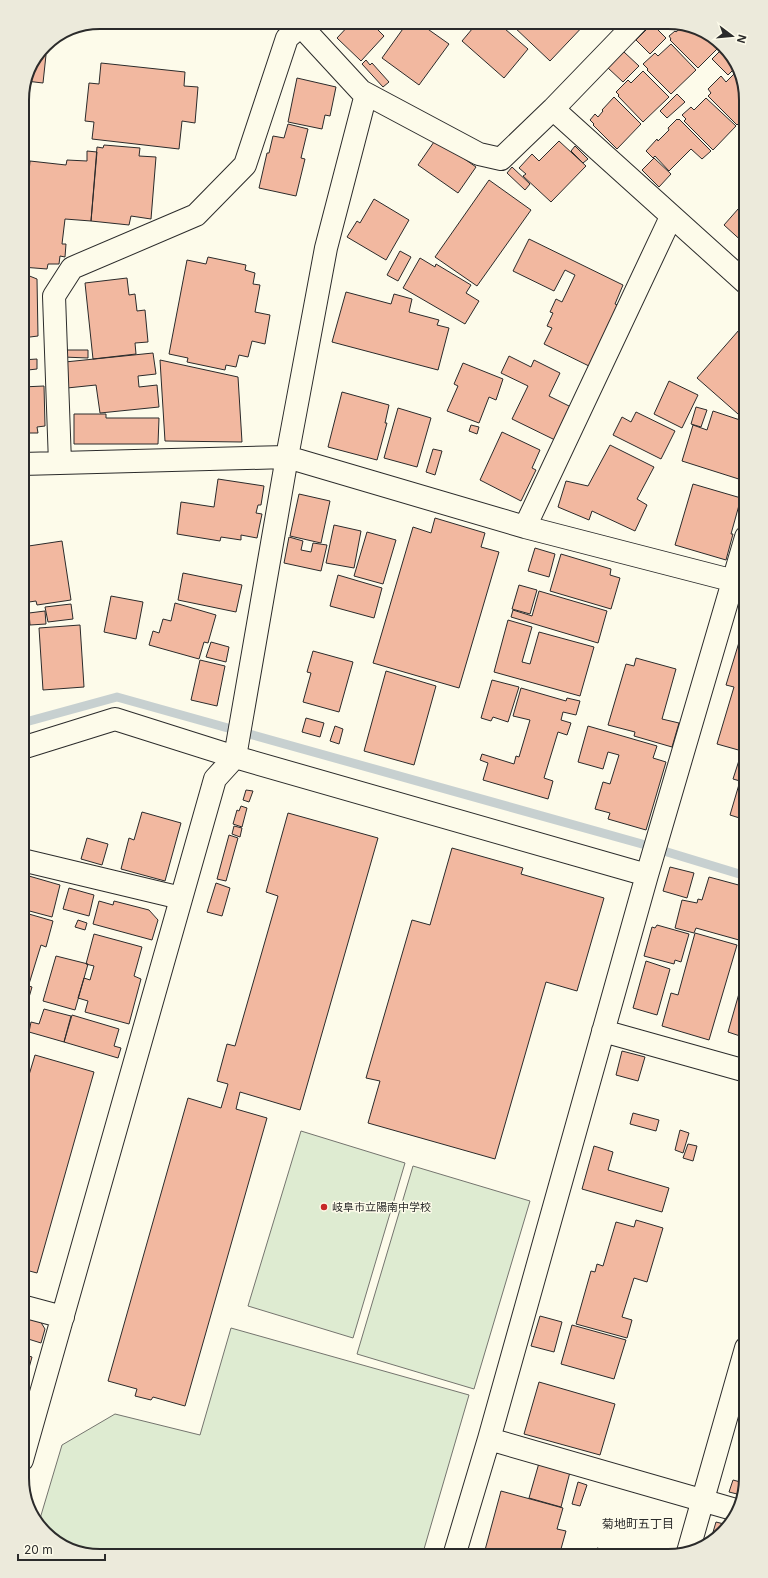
<svg xmlns="http://www.w3.org/2000/svg" width="768" height="1578" viewBox="0 0 768 1578" font-family="Inter,'Noto Sans JP',sans-serif">
<style>
.green{fill:#deebd1;stroke:#74746e}
.lines{fill:none;stroke-linecap:round;stroke-linejoin:round}
.stream{stroke:#c7d0d0;stroke-width:9}
.building{fill:#f2b8a0;stroke:#2b2b2b}
.minor-casing{stroke:#2b2b2b;stroke-width:24}
.minor{stroke:#fdfbea;stroke-width:22}
.poi-dot{fill:#c62828;stroke:#fdfbea;stroke-width:1.5}
.labels{text-anchor:middle;dominant-baseline:central;stroke-width:3;stroke-linejoin:round;paint-order:stroke}
.poi-label{font-size:11px;fill:#2b2b2b;stroke:#fdfbea;text-anchor:start}
.neighbourhood-label{font-size:12px;fill:#2b2b2b;stroke:#fdfbea}
.rim{fill:none;stroke:#2b2b2b;stroke-width:2}
</style>
<rect width="100%" height="100%" fill="#fdfbea"/>
<path class="green" d="M301,1131l104,32 -52,175 -105,-32z
M413,1166l117,35 -56,188 -117,-35z
M231,1328l238,67 -47,161h-327l-42,-16 -14,-18 23,-77 53,-31 85,21z"/>
<g class="lines">
<path class="stream" d="M22,723l95,-26 525,147
M654,848l92,28"/>
</g>
<path class="building" d="M352,22h18l14,14 -23,25 -24,-23z
M400,22h24l-2,3 27,19 -30,41 -37,-27 23,-32z
M478,22h19l31,27 -24,29 -42,-37z
M517,22h70l-37,39 -37,-35z
M652,24l14,14 -16,16 -14,-14z
M683,26l32,12 6,7 -23,23 -28,-28 1,-1 -2,-3 6,-5 1,1z
M671,44l25,26 -25,24 -24,-24 1,-1 -5,-5 12,-11 3,3z
M723,48l14,18 -9,9 -16,-16z
M624,52l15,14 -16,16 -15,-14z
M38,54l8,1 -3,28 -17,-2 4,-15z
M366,60l4,5 2,-2 17,19 -6,5 -21,-23z
M101,63l84,9 -1,14 14,1 -3,36 -13,-2 -3,28 -87,-10 2,-17 -9,-1 4,-38 10,1z
M739,69l7,31v16l-9,9 -29,-29 3,-3 -3,-4 13,-13 5,6z
M643,71l26,26 -26,25 -25,-26 1,-1 -3,-3 12,-12 3,3z
M297,78l39,9 -6,29 -5,-1 -3,14 -34,-7z
M677,94l8,8 -18,16 -7,-7z
M614,97l27,27 -24,25 -24,-24 1,-1 -4,-4 5,-6 3,3 5,-6 -1,-1z
M706,98l30,28 -23,24 -29,-29 2,-2 -4,-4 9,-8 3,3z
M677,119l1,1 1,-1 32,32 -9,8 -11,-10 -22,22 -14,-15 -2,2 -7,-7 11,-12 1,2 11,-11 -1,-2z
M288,124l20,5 -7,29 4,1 -9,37 -37,-8 8,-35h2l4,-17 11,2z
M436,139l40,28 -18,26 -40,-28z
M559,141l27,25 -35,36 -28,-26 3,-2 -7,-6 13,-14 7,7z
M104,145l36,3 -1,8 17,1 -5,62 -20,-3 -2,9 -38,-4 6,-74 6,1z
M575,146l13,13 -5,4 -12,-12z
M87,151l10,1 -6,69 -26,-2 -3,25h4l-1,13 -5,-1 -1,8h-11l-1,5 -25,-2v-18l3,1 1,-14h-3l7,-75 36,4 1,-5 20,1z
M654,158l17,16 -12,13 -17,-17z
M512,167l18,17 -5,6 -18,-17z
M489,180l42,30 -54,76 -42,-29z
M374,199l35,21 -23,40 -39,-23 10,-16 3,2z
M746,200v45l-22,-20z
M529,239l94,46 -8,19 5,2 -29,61 -47,-23 8,-16 -5,-2 6,-13 -3,-1 6,-13 6,3 13,-27 -10,-5 -11,21 -41,-20z
M400,251l11,6 -13,24 -11,-6z
M208,257l38,8 -1,5 10,3 -2,11 7,1 -5,27 15,3 -5,29 -13,-3 -4,16 -9,-2 -3,12 -10,-2 -1,5 -38,-8 1,-4 -19,-4 18,-94 19,4z
M420,258l15,9 1,-3 35,21 -5,8 13,8 -14,23 -62,-36z
M22,273l15,6 1,57 -16,2z
M127,278l2,17 6,-1 2,17 8,-1 3,32 -13,1 1,11 -43,5 -8,-76z
M346,292l45,12 3,-10 18,5 -3,13 30,8 -2,5 12,3 -11,42 -106,-28z
M746,322v84l-8,8 -41,-36z
M63,350h25v8l-25,-1z
M153,353l3,21 -18,2 1,11 18,-2 2,22 -59,6 -4,-28 -29,3 -2,-26z
M509,356l22,11 3,-7 26,13 -11,23 22,11 -16,33 -43,-21 16,-33 -27,-13z
M37,359v10l-9,1v15h-6v-25z
M160,360l78,17 4,65 -77,-1z
M463,363l40,16 -7,21 -7,-3 -10,26 -32,-12 11,-25 -4,-2z
M669,381l29,14 -16,33 -28,-14z
M44,386l1,40 -8,1 1,6h-14v-6h-2v-40z
M342,392l47,13 -4,18h2l-10,37 -49,-13z
M696,407l11,3 -6,17 -10,-3z
M398,408l33,10 -14,49 -33,-9z
M713,411l33,11 -1,59 -63,-20 11,-36 14,5z
M636,412l39,19 -14,28 -48,-24 9,-18 9,5z
M74,414h32v4h53l-1,26h-84z
M471,425l8,2 -2,7 -8,-3z
M502,432l38,18 -8,18 4,2 -15,31 -41,-21z
M610,445l44,22 -17,32 10,6 -12,26 -43,-20 -3,9 -31,-13 8,-26 22,5z
M433,449l9,2 -7,24 -9,-3z
M218,479l46,7 -3,19h-3l-2,8 6,1 -5,24 -16,-3v5l-20,-3 -1,4 -43,-7 4,-32 33,5z
M693,484l48,14 -10,36h2l-7,26 -51,-15z
M299,494l31,7 -9,42 -31,-7z
M435,518l50,15 -4,14 18,5 -40,136 -86,-25 40,-136 18,6z
M334,525l27,6 -7,37 -28,-5z
M367,532l29,8 -13,44 -29,-8z
M289,537l14,4 -2,9 10,2 2,-9 14,2 -6,26 -37,-8z
M62,541l9,59 -34,5 -1,-4 -7,1 -2,-13 -2,1 -2,-12h3l-4,-31z
M535,548l20,6 -6,23 -21,-6z
M561,554l50,15 -1,6 10,3 -9,31 -61,-18z
M183,573l59,12 -6,27 -58,-12z
M338,575l44,13 -8,30 -44,-12z
M519,585l18,5 -7,24 -18,-5z
M539,591l68,20 -9,32 -87,-26 2,-7 19,6z
M111,596l32,6 -7,37 -32,-7z
M175,603l41,12 -8,28 -4,-1 -5,17 -50,-14 4,-14 6,2 4,-14 8,2z
M71,604l2,15 -25,3 -3,-15z
M45,611l1,13 -16,1 -1,-12z
M508,620l24,7 -10,35 8,2 9,-32 55,15 -14,49 -86,-24z
M80,625l4,62 -41,3 -4,-62z
M740,639l6,2v179l-16,-5 10,-34 -7,-2 9,-28 -25,-7 17,-57 -8,-2z
M211,642l18,5 -3,15 -20,-5z
M313,651l40,11 -14,50 -36,-10 8,-29 -4,-1z
M636,658l40,11 -14,50 17,4 -7,24 -38,-11 1,-4 -27,-7 18,-61 8,2z
M200,660l25,6 -8,40 -26,-6z
M386,671l50,15 -22,79 -50,-14z
M492,680l27,7 -11,35 -15,-5 -2,4 -10,-3z
M521,688l45,13 1,-3 13,3 -4,14 -13,-3 -2,8 10,3 -4,12 -9,-3 -14,46 9,3 -5,18 -65,-19 5,-17 -8,-3 2,-6 32,10 2,-8 3,1 11,-37 -17,-4z
M306,718l18,5 -4,14 -18,-5z
M335,726l8,3 -4,15 -9,-3z
M588,726l69,20 -4,12 13,4 -20,68 -38,-11 2,-6 -15,-4 8,-27 7,2 9,-29 -11,-3 -5,17 -25,-7z
M246,790l7,1 -4,11 -6,-2z
M241,806l6,2 -5,19 -9,-3 4,-14 2,1z
M142,812l39,11 -16,58 -44,-12 8,-31 5,2z
M288,813l90,25 -78,272 -60,-18 -4,17 31,9 -82,288 -32,-9 -2,3 -16,-4 2,-7 -29,-8 80,-283 33,10 7,-24 -11,-3 10,-37 8,2 43,-150 -12,-4z
M234,826l8,2 -2,9 -8,-3z
M229,835l9,3 -12,43 -9,-2z
M87,838l21,6 -6,21 -21,-6z
M452,848l71,20 -2,6 83,24 -27,93 -31,-9 -51,177 -127,-36 12,-42 -14,-3 46,-158 18,5z
M670,867l24,6 -7,25 -24,-7z
M22,874l38,11 -8,32 -30,-8z
M709,877l37,10v27l-7,26 -43,-12 -2,5 -19,-5 7,-28 15,3 1,-4 4,1z
M216,883l14,5 -8,28 -15,-4z
M69,888l25,7 -5,21 -26,-7z
M99,901l14,4 1,-4 35,9 9,10 -6,20 -59,-16z
M22,912l31,9 -7,26 -5,-2 -12,39 -7,-2z
M78,920l9,3 -2,7 -10,-3z
M657,925l32,9 -8,28 -6,-2 -1,4 -30,-8 8,-29 3,1z
M695,933l42,12 -28,95 -47,-14 9,-33 7,2z
M94,934l48,13 -8,29 7,3 -12,45 -44,-12 3,-11 -10,-3 6,-20 6,2 4,-14 -8,-2z
M56,956l32,8 -13,46 -32,-9z
M646,961l24,8 -13,46 -24,-7z
M746,969v69l-18,-6z
M22,984l10,3 -9,31h-1z
M44,1009l27,7 -7,26 -35,-10 2,-10 8,2z
M72,1015l47,14 -5,17 7,2 -3,10 -54,-16z
M622,1051l23,6 -7,24 -22,-6z
M35,1055l59,17 -57,201 -15,-4v-186l3,-9 4,1z
M633,1113l26,7 -3,11 -26,-7z
M680,1130l9,3 -6,20 -8,-3z
M688,1144l9,2 -4,15 -10,-3z
M594,1146l19,6 -5,18 61,18 -7,24 -80,-23z
M636,1220l27,8 -16,54 -13,-4 -12,39 10,3 -5,18 -51,-14 15,-53 4,1 2,-8 6,2 13,-44 18,5z
M22,1312l15,4 8,13 -4,14 -16,-5 -3,12z
M540,1316l22,6 -8,30 -23,-6z
M572,1325l54,15 -12,39 -53,-15z
M22,1354l10,3 -8,29 -2,-1z
M539,1382l76,22 -15,51 -76,-21z
M539,1463l31,9 -9,35 -32,-9z
M733,1480l11,3 -3,12 -12,-3z
M578,1482l9,3 -7,21 -8,-2z
M501,1491l62,17 -6,21 9,2 -7,25 -10,-3v3h-45l-19,-6z
M716,1522l12,3 -17,14z
M597,1548l29,8h-31z"/>
<g class="lines">
<defs>
<path id="minor" d="M294,22l7,4 60,65 118,63 22,5 52,-50 84,-87
M553,109l193,174
M60,463l-6,-167 18,-28 124,-53 49,-50 42,-127 14,-12 11,-4
M22,464l265,-7 238,70 221,57
M525,527l146,-310
M22,748l93,-29 120,38 52,-300 39,-209 40,-154
M22,860l159,38
M603,1031l143,40
M22,1306l41,11
M489,1439l247,71
M22,1460l193,-681 20,-22 412,118
M688,1552l58,-204
M454,1556l35,-117 158,-564 99,-338"/>
</defs>
<use href="#minor" class="minor-casing"/>
<use href="#minor" class="minor"/>
</g>
<circle class="poi-dot" cx="324" cy="1207" r="4"/>
<g class="labels">
<g class="poi-label">
<text x="332" y="1207">岐阜市立陽南中学校</text>
</g>
<g class="neighbourhood-label">
<text x="638" y="1523">菊地町五丁目</text>
</g>
</g>
<path d="M0 0H768V1578H0ZM100 29H668A71 71 0 0 1 739 100V1478A71 71 0 0 1 668 1549H100A71 71 0 0 1 29 1478V100A71 71 0 0 1 100 29Z" fill="#eceadb" fill-rule="evenodd"/>
<path class="rim" d="M100 29H668A71 71 0 0 1 739 100V1478A71 71 0 0 1 668 1549H100A71 71 0 0 1 29 1478V100A71 71 0 0 1 100 29Z"/>
<g transform="translate(732 36) rotate(106)" stroke="#fdfbea" stroke-width="3" paint-order="stroke">
<path d="M0-3L7 15L0 10L-7 15Z" fill="#2b2b2b"/>
<text y="-6" font-size="11" font-weight="bold" text-anchor="middle" fill="#2b2b2b">N</text>
</g>
<path d="M18 1554v6h87v-6" fill="none" stroke="#2b2b2b" stroke-width="2"/>
<text x="24" y="1554" font-size="12" fill="#2b2b2b" stroke="#fdfbea" stroke-width="3" paint-order="stroke">20 m</text>
</svg>
